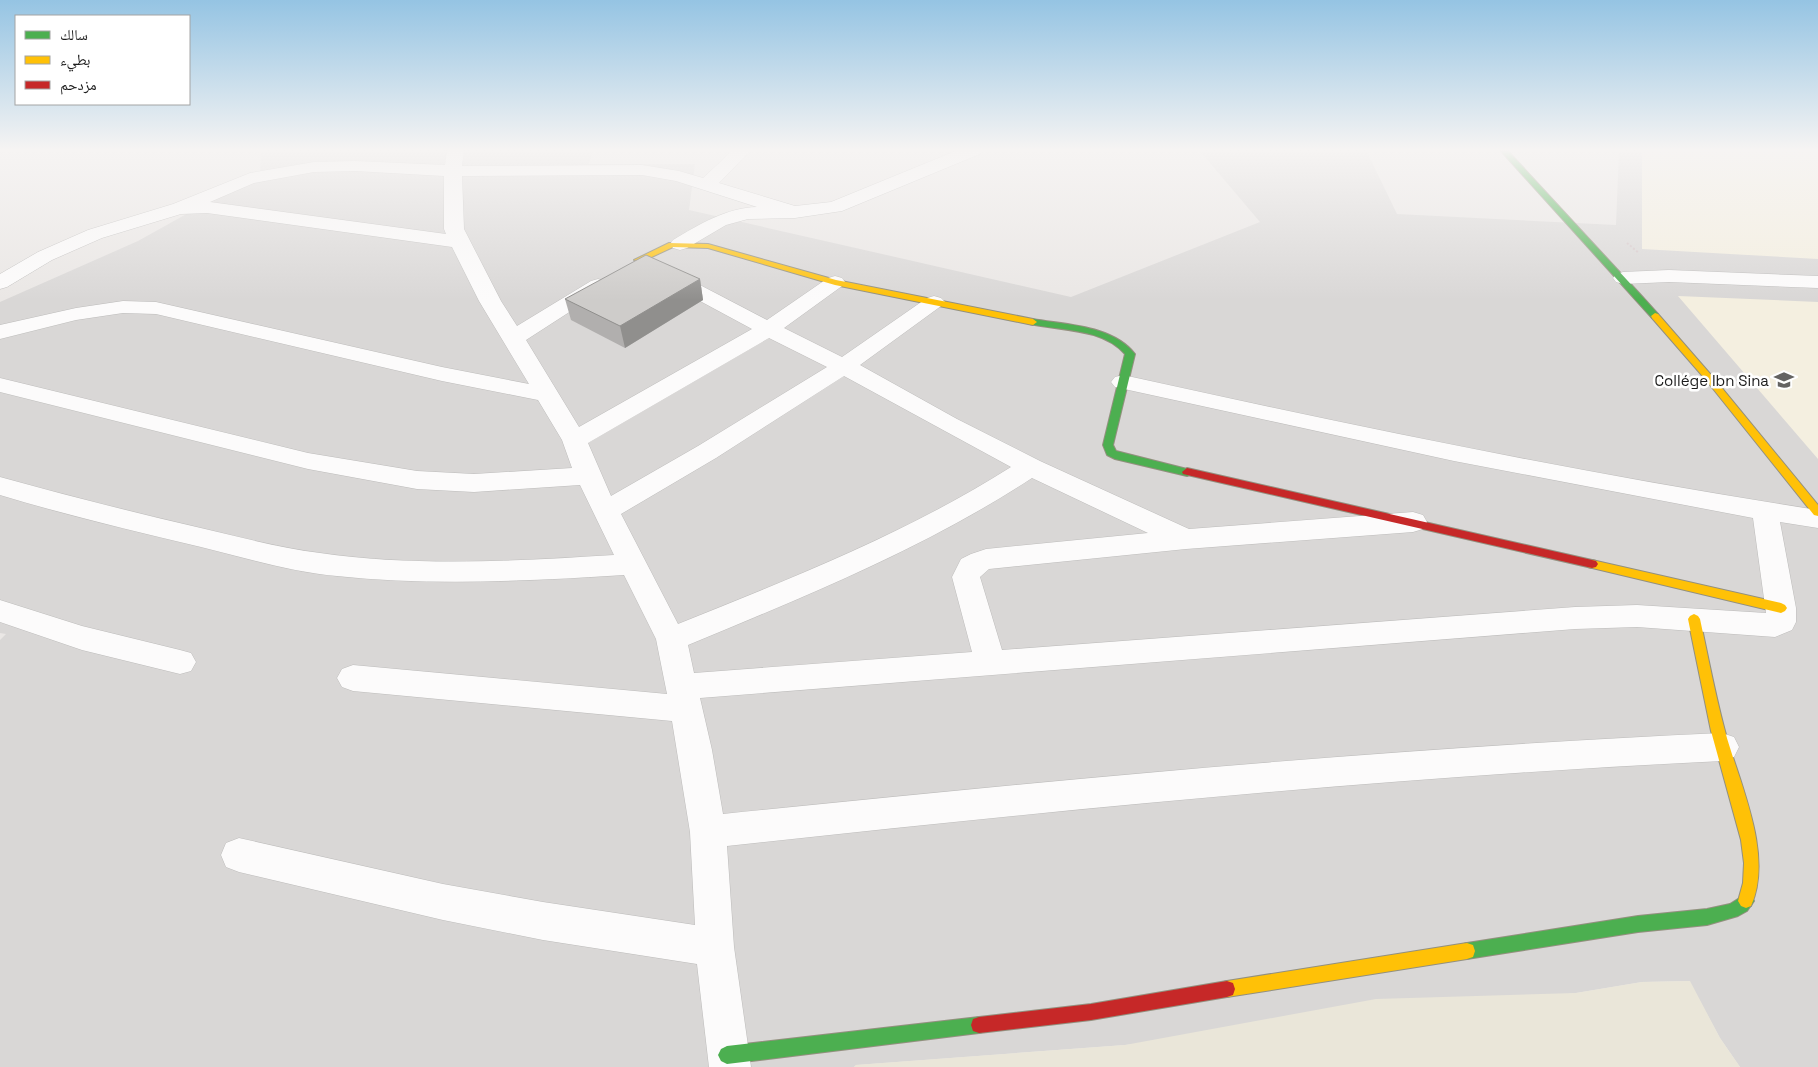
<svg xmlns="http://www.w3.org/2000/svg" width="1818" height="1067" viewBox="0 0 1818 1067" font-family="'Space Grotesk','Noto Naskh Arabic',sans-serif">
<style>
.residential{fill:#d9d7d6}
.education{fill:#f4efe0}
.farmland{fill:#eae6d9}
.lines{fill:none;stroke-linecap:round;stroke-linejoin:round}
.street-casing{stroke:#bdbcbb;stroke-width:1}
.fast-casing{stroke:#93907f;stroke-width:2}
.slow-casing{stroke:#93907f;stroke-width:2}
.jam-casing{stroke:#93907f;stroke-width:2}
.path{stroke:#d5c6c8;stroke-width:2;stroke-dasharray:2 2;stroke-linecap:butt}
.street{fill:#fcfbfb;fill-rule:evenodd}
.fast{fill:#4caf50;fill-rule:evenodd}
.slow{fill:#ffc107;fill-rule:evenodd}
.jam{fill:#c62828;fill-rule:evenodd}
.wall{fill:#b1afae}
.shaded-wall{fill:#908f8d}
.building{fill:#ceccca;stroke:#908f8d}
.labels{text-anchor:middle;dominant-baseline:central;stroke-width:5;stroke-linejoin:round;paint-order:stroke}
.poi-label{font-size:15px;fill:#1c1c1c;stroke:#fff;text-anchor:end}
</style>
<rect width="100%" height="100%" fill="#eae7e5"/>
<path class="residential" d="M261,150h332l-4,14h106l-6,46 382,87 189,-75 -61,-72h167l31,64 219,11 3,-75h199v917h-78l-20,-29 -31,-57 -47,1 -66,11 -451,52 -269,20 -2,2h-854v-427l6,-6 -6,-1v-331l138,-61 122,-68z"/>
<path class="education" d="M1642,150h176v109l-176,-10z
M1678,296l140,6v157z"/>
<path class="farmland" d="M1690,981l30,57 20,29h-886l2,-2 269,-20 251,-46 200,-6 66,-11z"/>
<g class="lines">
<defs>
<path id="street" d="M447,150h17l-2,16 180,-1 37,6 24,7 30,-28h18l-32,33 76,23 36,-4 127,-52h24l-2,4 -138,57 -47,7 -47,1 -22,6 -39,23 -7,2 -7,-2 -3,-4 3,-4c27,-16 53,-32 84,-33l-81,-26 -34,-6 -180,1 2,53 37,72 16,25 74,-45 7,-2 7,2 3,4 -3,4 -79,51 53,87 173,-98 -89,-48 -3,-4 3,-4 7,-2 7,2 90,47 61,-42 7,-2 7,2 3,4 -3,4 -58,42 58,29 85,-59 7,-2 7,2 4,4 -4,4 -81,59 97,54 83,42 149,68 224,-17 10,3 4,7 -4,7 -10,3 -227,17 -197,20 -9,8 22,73 573,-43 62,-2 129,8 -13,-95 -299,-57 -339,-74 -4,-5 4,-5 8,-2c230,51 462,99 695,135v18l-38,-6 16,86v14l-4,8 -17,7 -138,-10 -62,2 -875,69 12,52 11,64c332,-34 665,-66 999,-81l12,4 5,10 -5,10 -12,4c-333,16 -664,49 -995,85l7,101 17,120h-42l-12,-103 -154,-24 -100,-20 -204,-48 -13,-5 -5,-12 5,-12 13,-5 204,46 100,18 152,23 -5,-93 -18,-111 -319,-30 -11,-4 -5,-9 5,-9 11,-4 314,29 -11,-55 -32,-64c-95,6 -192,11 -287,1 -46,-4 -91,-18 -136,-29 -67,-16 -135,-32 -201,-52v-18c68,19 136,36 205,52 38,9 76,19 115,24 96,14 197,8 294,2l-34,-70 -106,7 -57,-3 -109,-20 -308,-77v-14l308,75 109,18 57,3 98,-6 -10,-28 -24,-40 -96,-19 -286,-67 -33,-1 -47,7 -76,19v-14l76,-17 47,-7 33,1 286,65 87,17 -50,-83 -27,-54 -245,-34 -26,1 -79,24 -50,22 -45,27 -7,2v-15l38,-22 50,-22 85,-26 77,-31 64,-11 41,-1 90,4zM355,171l89,5v53l2,5 -236,-32 44,-19 60,-11zM769,338l58,29 -129,79 -87,50 -23,-53zM844,376l167,91c-104,66 -219,111 -333,157l-57,-110 95,-56zM1032,478l116,55 -162,16 -15,5 -10,5 -9,18 20,75 -278,21 -6,-28c118,-49 237,-97 344,-167z
M1669,270l149,6v12l-149,-6 -46,2 -7,-2 -3,-4 3,-4 7,-2z
M0,600l82,26 98,24 11,3 5,9 -5,9 -11,3 -98,-24 -82,-28z"/>
<path id="fast" d="M1500,150h7l132,143 19,21v4h-6z
M1033,319c33,6 79,6 102,35l-22,91 3,6 75,19 1,2 -1,2 -4,2 -72,-17 -8,-4 -4,-10 22,-91c-23,-26 -63,-23 -95,-30v-4z
M1746,894l5,2 3,5 -7,10 -9,5 -31,9 -69,7 -171,27 -6,-2 -2,-6 2,-6 6,-2 171,-27 69,-7 23,-5z
M979,1017l6,2 2,6 -2,6 -6,2 -252,31 -6,-3 -3,-6 3,-6 6,-3z"/>
<path id="slow" d="M669,243l39,1 128,36 197,39 4,3 -4,3 -198,-40 -127,-37 -35,-1 -32,15 -7,-2z
M1655,313l3,1 54,62 106,129v11l-4,-1 -108,-135 -54,-62 -1,-2z
M1592,560l189,43 4,2 2,3 -2,3 -4,2 -193,-46 -2,-3 2,-3z
M1694,614l4,2 2,3c8,37 15,75 25,112 14,52 49,123 26,175l-5,2 -5,-2 -3,-5 5,-18 1,-20 -3,-23 -30,-109 -23,-112 2,-3z
M1467,943l6,2 2,6 -2,6 -6,2 -240,38 -6,-2 -2,-6 2,-6 6,-2z"/>
<path id="jam" d="M1187,468l405,92 4,1 2,3 -2,3 -4,1 -409,-94 -1,-2z
M1227,981l6,2 2,6 -2,6 -6,2 -136,23 -112,13 -6,-2 -2,-6 2,-6 6,-2 112,-13z"/>
</defs>
<use href="#street" class="street-casing"/>
<use href="#fast" class="fast-casing"/>
<use href="#slow" class="slow-casing"/>
<use href="#jam" class="jam-casing"/>
<path class="path" d="M1627,243l12,10"/>
<use href="#street" class="street"/>
<use href="#fast" class="fast"/>
<use href="#slow" class="slow"/>
<use href="#jam" class="jam"/>
</g>
<path class="wall" d="M700,279l3,21 -78,48 -54,-28 -6,-21z"/>
<path class="shaded-wall" d="M700,279l3,21 -78,48 -5,-22z"/>
<path class="building" d="M646,255l54,24 -80,47 -55,-27z"/>
<linearGradient id="sky" x2="0" y2="1"><stop stop-color="#95c4e3"/><stop offset="0.5" stop-color="#f6f4f3"/><stop offset="1" stop-color="#f6f4f3" stop-opacity="0"/></linearGradient>
<rect width="1818" height="300" fill="url(#sky)"/>
<defs>
<symbol id="school-bare" viewBox="-9 -9 18 18"><path d="M0-5L7-2L0 1L-7-2ZM-4 1L0 2.5L4 1V4Q0 6-4 4Z" fill="#646362" stroke="#fff" stroke-width="2.5" paint-order="stroke"/></symbol>
</defs>
<g fill-rule="evenodd">
<use href="#school-bare" x="1770" y="366" width="28" height="28"/>
</g>
<g class="labels">
<g class="poi-label">
<text x="1769" y="380">Collége Ibn Sina</text>
</g>
</g>
<rect x="15" y="15" width="175" height="90" fill="#ffffff" stroke="#a4a4a4"/>
<rect x="25" y="31" width="25" height="8" fill="#4caf50" stroke="#a4a4a4"/>
<text x="60" y="40" font-size="15" fill="#1c1c1c">سالك</text>
<rect x="25" y="56" width="25" height="8" fill="#ffc107" stroke="#a4a4a4"/>
<text x="60" y="65" font-size="15" fill="#1c1c1c">بطيء</text>
<rect x="25" y="81" width="25" height="8" fill="#c62828" stroke="#a4a4a4"/>
<text x="60" y="90" font-size="15" fill="#1c1c1c">مزدحم</text>
</svg>
